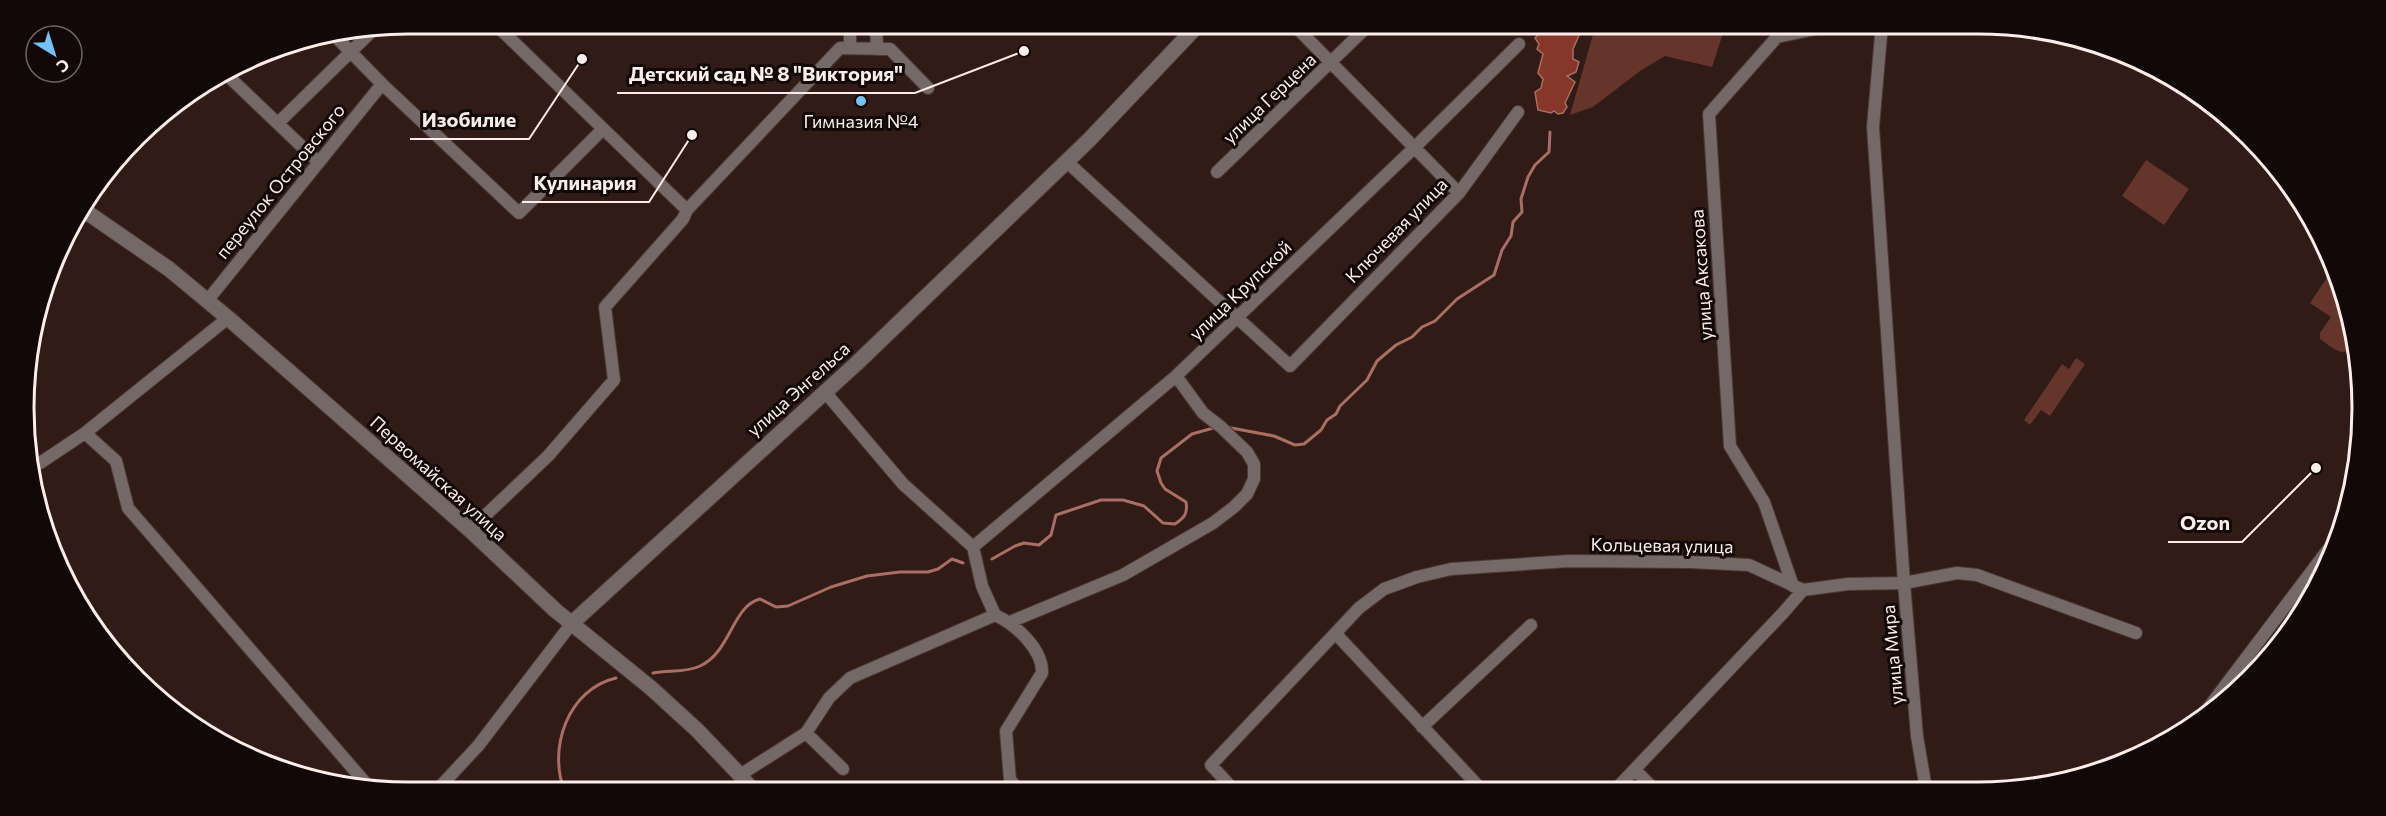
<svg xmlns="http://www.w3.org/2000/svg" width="2386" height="816" viewBox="0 0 2386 816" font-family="Commissioner,sans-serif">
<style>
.green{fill:#65342b}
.water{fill:#87372a;stroke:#aa6e64;stroke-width:1.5}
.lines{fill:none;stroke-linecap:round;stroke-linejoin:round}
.stream{stroke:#aa6e64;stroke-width:3}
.minor-casing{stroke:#4d3835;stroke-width:14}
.tertiary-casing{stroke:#4d3835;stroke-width:17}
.minor{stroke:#756967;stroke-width:12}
.tertiary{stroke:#756967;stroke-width:15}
.poi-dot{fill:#75c0f6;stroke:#110807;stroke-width:2}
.labels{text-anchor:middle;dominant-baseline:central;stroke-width:6;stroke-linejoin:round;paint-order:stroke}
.street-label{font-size:18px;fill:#fcedea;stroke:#110807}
.poi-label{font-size:18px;fill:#fcedea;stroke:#110807}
.rim{fill:none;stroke:#fcedea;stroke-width:3}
.leader{fill:none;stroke:#fcedea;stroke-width:2}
.callout-dot{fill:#fcedea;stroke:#110807;stroke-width:2}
.callout-label{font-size:20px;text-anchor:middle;font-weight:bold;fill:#fcedea;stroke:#110807;stroke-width:6;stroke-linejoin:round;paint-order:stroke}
</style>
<rect width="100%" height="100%" fill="#301b17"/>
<path class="green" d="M1596,24h130l-14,43 -47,-11 -25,15 -47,36 -23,8z
M2146,160l43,29 -25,36 -42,-29z
M2330,273l24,72c-11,15 -22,2 -34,-6v-6l11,-16 -21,-14z
M2076,358l9,6 -35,52 -9,-6 -11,15 -6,-5 38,-56 7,5z"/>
<path class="water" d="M1539,24h35l1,6 5,3 -7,16v10l6,3 -3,10 -9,4 8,6 -10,21 2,4 -4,6 -5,1 -4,-3 -3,2 -13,-3 -3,-18 6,-4 2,-9 -5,-6 5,-19 -6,-5 2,-5 -4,-6 6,-7 -3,-4z"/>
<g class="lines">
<path class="stream" d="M1226,427l48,9 21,9 9,-1 17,-14 6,-10 9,-6 4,-8 27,-26 10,-19 19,-16 16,-8 10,-10 13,-6 22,-22 37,-24 8,-25 9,-14 2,-14 9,-10 -1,-13 7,-22 7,-12 14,-13 1,-20
M992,559l23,-13 9,-3 15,2 12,-10 5,-20 45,-15h22l21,6 19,17 12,1c9,-6 13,-10 11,-22l-21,-13 -4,-6 -4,-12 4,-13 31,-24 25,-7
M653,673c15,-3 33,0 47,-7 31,-14 32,-60 60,-67l16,8 12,-1 43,-19 36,-11 33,-4h28l10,-3 14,-10 11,4
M565,792c-18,-43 3,-103 51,-114"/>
<defs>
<path id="minor" d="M495,24l192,186
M850,24v24
M876,24l1,25
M1293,24l166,169
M1882,24l-9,103 31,456 53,-10 20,2 159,58
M337,38l45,46 137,129 84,-84
M227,75l91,87
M2205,100l10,7
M278,123l94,-92
M1066,161l224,205 169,-173 59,-81
M1217,172l153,-148
M207,301l175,-217
M825,392l78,92 70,63 9,39 13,29c20,9 48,34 47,58l-36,58 4,49 10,11
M85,433l31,28 12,47 241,279
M40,463l45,-30 143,-115
M470,530l78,-74 66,-76 -9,-73 78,-88 4,-9 153,-162 50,1 38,39
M973,547l203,-171 239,-229 104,-103
M1793,586l-29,-84 -34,-56 -21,-332 68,-77 62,-13
M1803,590l45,-6 56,-1 13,153 9,53
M1010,622l113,-47 90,-52 21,-16 13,-13 7,-15v-15l-7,-12 -26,-25 -18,-14 -27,-37
M1336,634l146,156
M2203,715l133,-176
M1422,727l109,-102
M806,733l37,36
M1635,770l19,19
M740,775l66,-42 23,-35 21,-20 145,-63
M1234,790l-23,-25 148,-157 25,-19 33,-12 34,-8 118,-8 121,1 59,3 54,25
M1615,790l168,-177 20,-23
M435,792l43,-46 94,-123"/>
<path id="tertiary" d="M85,211l84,58 59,49 242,212 85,80 96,78 46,42 43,45 13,16
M572,623l285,-260 232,-223 110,-116"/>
</defs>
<use href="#minor" class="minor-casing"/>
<use href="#tertiary" class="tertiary-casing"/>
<use href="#minor" class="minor"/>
<use href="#tertiary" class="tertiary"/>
</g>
<circle class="poi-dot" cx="861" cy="101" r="6"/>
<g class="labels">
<g class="street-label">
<text transform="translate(1269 98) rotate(-44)">улица Герцена</text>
<text transform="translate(280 181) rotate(-51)">переулок Островского</text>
<text transform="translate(1396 230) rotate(-46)">Ключевая улица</text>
<text transform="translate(1701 275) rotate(-94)">улица Аксакова</text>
<text transform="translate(1240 290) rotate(-44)">улица Крупской</text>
<text transform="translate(798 389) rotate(-42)">улица Энгельса</text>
<text transform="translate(439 478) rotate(42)">Первомайская улица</text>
<text transform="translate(1662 545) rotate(1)">Кольцевая улица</text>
<text transform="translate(1892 655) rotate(-95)">улица Мира</text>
</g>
<g class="poi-label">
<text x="861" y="121">Гимназия №4</text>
</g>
</g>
<path d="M0 0H2386V816H0ZM408 34H1978A374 374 0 0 1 2352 408V408A374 374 0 0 1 1978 782H408A374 374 0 0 1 34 408V408A374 374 0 0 1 408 34Z" fill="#110807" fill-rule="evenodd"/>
<path class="rim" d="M408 34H1978A374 374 0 0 1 2352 408V408A374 374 0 0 1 1978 782H408A374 374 0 0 1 34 408V408A374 374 0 0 1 408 34Z"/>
<path class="leader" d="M1024 51L915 93H617M582 59L529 139H410M692 135L649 202H522M2316 468L2242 542H2168"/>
<g class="callout-dot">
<circle cx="1024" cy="51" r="6"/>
<circle cx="582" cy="59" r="6"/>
<circle cx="692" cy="135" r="6"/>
<circle cx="2316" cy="468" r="6"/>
</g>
<g class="callout-label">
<text x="766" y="81">Детский сад № 8 "Виктория"</text>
<text x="469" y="127">Изобилие</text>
<text x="585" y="190">Кулинария</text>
<text x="2205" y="530">Ozon</text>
</g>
<g transform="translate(54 54) rotate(142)"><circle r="28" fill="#110807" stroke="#6f6462" stroke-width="1.5"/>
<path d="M0-4.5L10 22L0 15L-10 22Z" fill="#75c0f6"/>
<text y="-9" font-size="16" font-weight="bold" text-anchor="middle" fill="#fcedea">С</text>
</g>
</svg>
